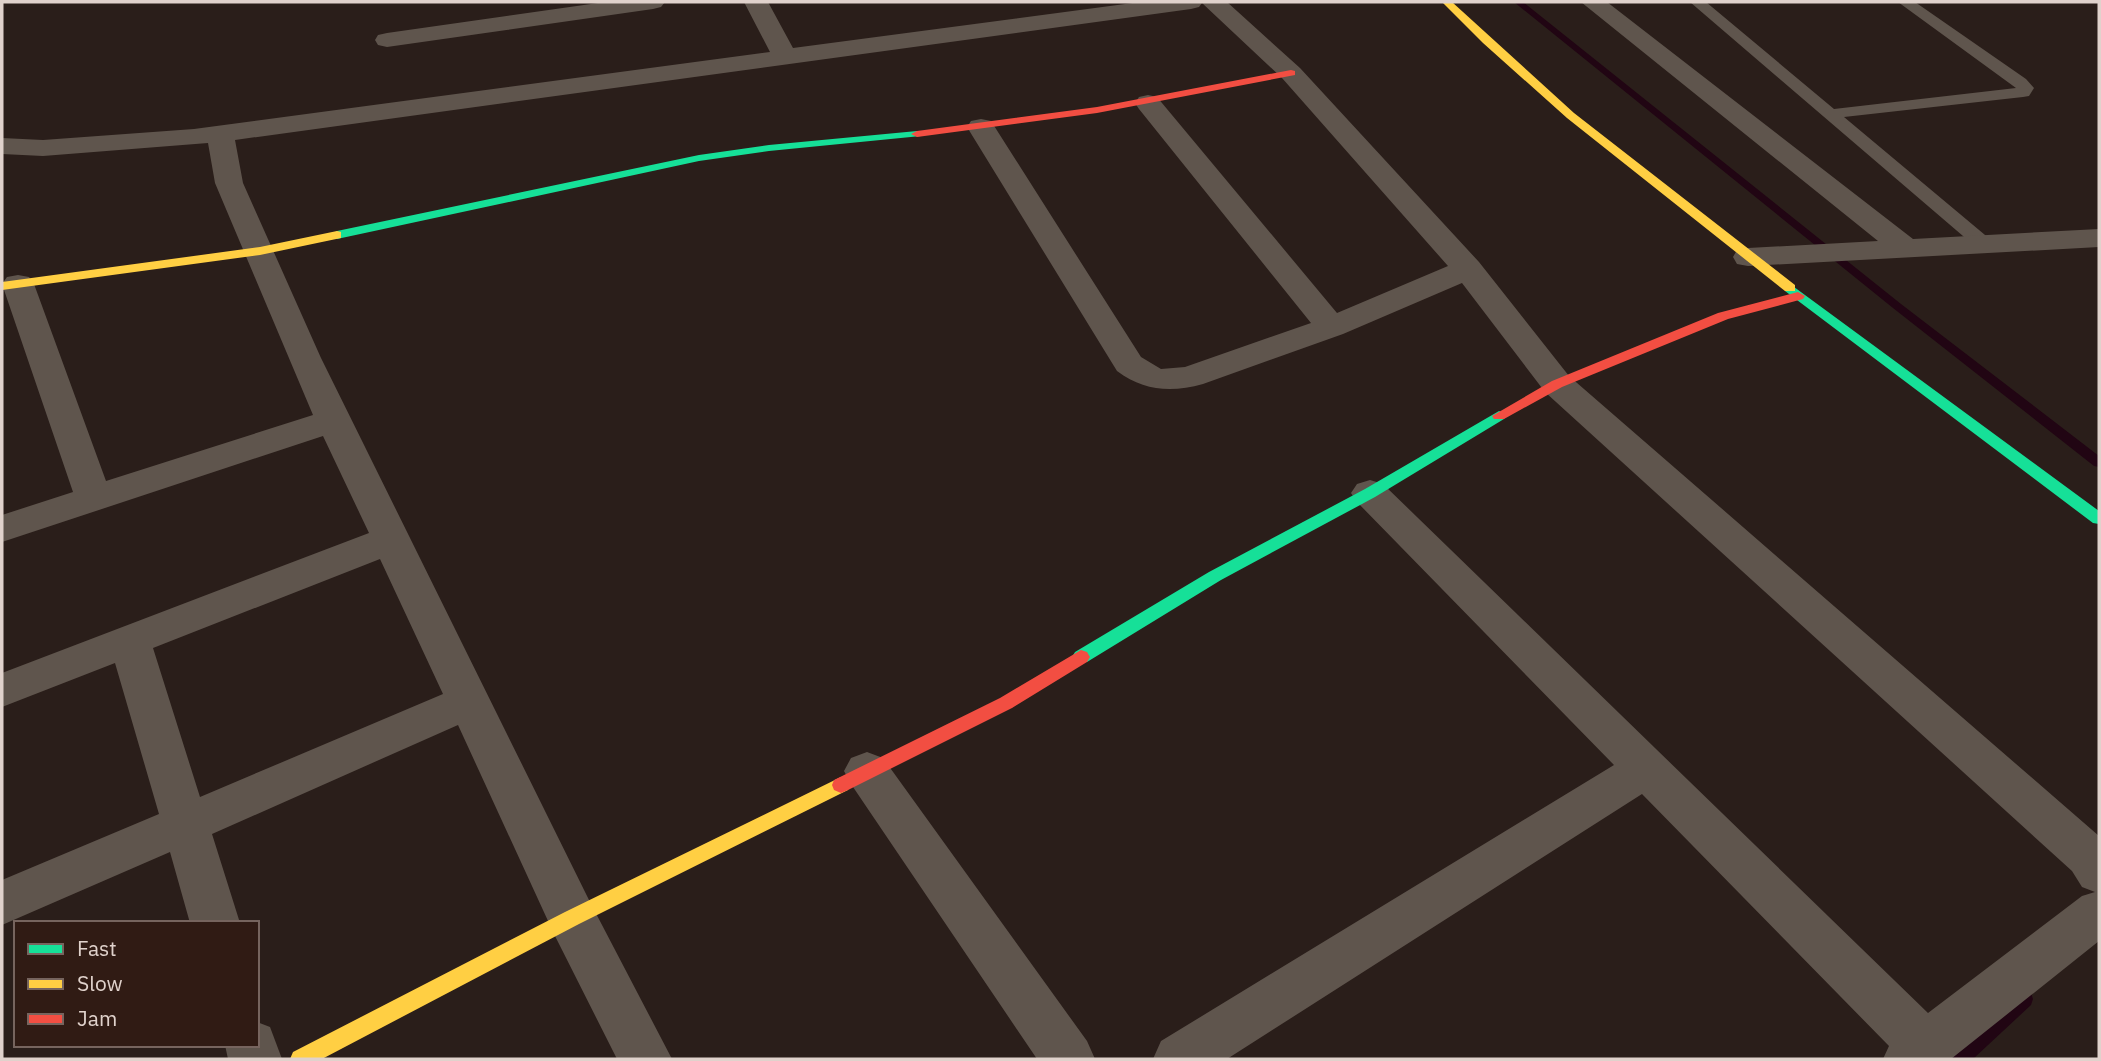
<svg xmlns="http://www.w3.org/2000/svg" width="2101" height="1061" viewBox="0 0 2101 1061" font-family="'IBM Plex Sans',sans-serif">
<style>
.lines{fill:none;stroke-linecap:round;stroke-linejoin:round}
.stream{fill:#210513;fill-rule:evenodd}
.lane{fill:#5f554d;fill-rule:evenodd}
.street{fill:#5f554d;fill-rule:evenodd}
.fast{fill:#16e098;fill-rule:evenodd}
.slow{fill:#ffcf43;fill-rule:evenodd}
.jam{fill:#f24e42;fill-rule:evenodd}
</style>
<rect width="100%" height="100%" fill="#2a1e1a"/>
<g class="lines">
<path class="stream" d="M1514,2h9l378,302 198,152v11l-5,-1 -201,-158z
M2024,990l7,3 2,6 -2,6 -58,54h-24l3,-7 65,-59z"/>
<path class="lane" d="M1690,2h16l128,107 182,-21 -118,-86h17l111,77 8,9 -5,8 -6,1 -179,20 147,123 3,4 -3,4h-14z"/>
<path class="street" d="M605,2h60l-4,5 -8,2 -266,38 -9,-2 -3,-5 3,-5 9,-2z
M744,2h24l25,46 347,-46h87l73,66 179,194 90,114 530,460v105l-148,118h-68l6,-13 -247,-252 -415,265h-74l8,-18 453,-276 -257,-263 -6,-9 6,-9 13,-4 13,4 545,529 154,-117 13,-4 -13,-5 -10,-16 -527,-479 -83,-109 -119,51 -140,50c-32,9 -59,7 -86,-13l-150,-244 4,-6 10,-2 10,2 150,236 20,12 24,-2 126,-44 -172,-214 -4,-6 4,-6 9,-2 9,2 180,216 111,-47 -166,-188 -80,-75 -3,4 -8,2 -956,131 8,43 78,175 269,544 82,157h-55l-63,-125 -96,-209 -246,109 28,89h-50l-20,-71 -168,73v-45l157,-66 -44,-151 -113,44v-34l367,-140 -46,-97 -321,106v-27l71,-23 -71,-208 5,-7 11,-2 11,2 5,7 72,197 207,-66 -98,-232 -7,-40 -165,13 -41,-2v-16l41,2 151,-11 576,-77zM380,559l63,135 -243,103 -47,-149z
M1581,2h26l306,237 186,-10v18l-351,19 -11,-2 -4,-7 4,-7 11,-2 130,-7z
M867,752l16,6 204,283 8,18h-58l-186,-275 -7,-13 7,-13z
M257,1022l13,5 12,32h-54l-3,-14h32z"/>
<path class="fast" d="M917,131l6,3 -2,2 -152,15 -70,10 -362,78 -6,-4 6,-4 362,-76 70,-10z
M1790,284l309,227v13l-6,-1 -308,-232v-6z
M1499,411l5,2 2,3 -2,3 -129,78 -154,83 -134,82h-12l-3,-5 3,-5 134,-80 156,-83z"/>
<path class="slow" d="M1442,2h10l122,111 221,172v6h-10l-218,-173 -84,-75z
M337,231l4,1v6l-81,17 -258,35v-8l258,-35z
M841,777l7,3 2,5 -2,5 -269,134 -257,135h-32l3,-7 272,-140z"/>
<path class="jam" d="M1291,70l4,1v4l-198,38 -180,24 -6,-3 6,-3 180,-24z
M1798,292l7,4 -2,3 -75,20 -166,68 -58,32h-10l-2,-3 60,-35 166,-68z
M1081,650l6,2 3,5 -3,5 -75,46 -164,82 -7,3 -7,-3 -2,-5 2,-5 166,-82z"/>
</g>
<rect width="2101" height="1061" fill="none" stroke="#e0d2cc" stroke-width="7"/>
<rect x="14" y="921" width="245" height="126" fill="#301b14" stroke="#76645e" stroke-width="2"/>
<rect x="28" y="944" width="35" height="10" fill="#16e098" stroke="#76645e" stroke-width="2"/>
<text x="77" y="956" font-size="21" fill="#e0d2cc">Fast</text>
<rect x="28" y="979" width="35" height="10" fill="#ffcf43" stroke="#76645e" stroke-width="2"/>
<text x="77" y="991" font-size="21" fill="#e0d2cc">Slow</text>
<rect x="28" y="1014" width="35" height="10" fill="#f24e42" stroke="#76645e" stroke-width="2"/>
<text x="77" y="1026" font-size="21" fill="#e0d2cc">Jam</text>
</svg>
